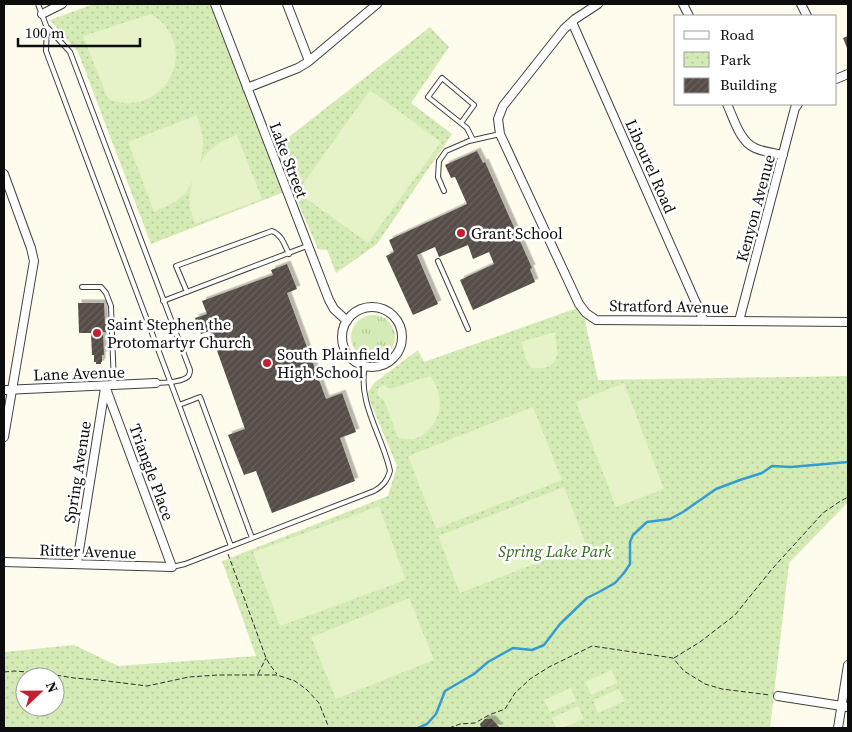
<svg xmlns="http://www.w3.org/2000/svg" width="852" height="732" viewBox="0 0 852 732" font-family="'Source Serif 4',serif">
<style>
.grass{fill:url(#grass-tufts)}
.park{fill:url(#park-dots);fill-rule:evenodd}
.pitch{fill:#e6f2c7}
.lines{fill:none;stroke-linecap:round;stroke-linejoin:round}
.stream{stroke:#339cd3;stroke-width:2.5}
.building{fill:url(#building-hatch);filter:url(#shadow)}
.service-casing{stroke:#404040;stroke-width:6}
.minor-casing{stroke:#404040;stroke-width:10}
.path{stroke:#2f2f2f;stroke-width:1;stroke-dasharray:5 2.5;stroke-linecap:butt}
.service{stroke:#fff;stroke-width:4}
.minor{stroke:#fff;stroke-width:8}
.poi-dot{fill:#c41f30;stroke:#fff;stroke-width:2}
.labels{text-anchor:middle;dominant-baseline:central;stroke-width:5;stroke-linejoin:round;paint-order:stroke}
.street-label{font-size:16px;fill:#0d0d0d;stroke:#fff}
.poi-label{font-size:16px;fill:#0d0d0d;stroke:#fff;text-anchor:start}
.park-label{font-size:16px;font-style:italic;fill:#2f681a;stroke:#fff}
</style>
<defs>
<pattern id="grass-tufts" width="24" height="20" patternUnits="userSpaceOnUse" patternTransform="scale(1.25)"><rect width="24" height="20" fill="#d4ebb5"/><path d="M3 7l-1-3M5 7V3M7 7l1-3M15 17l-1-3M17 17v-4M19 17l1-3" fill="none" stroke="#b5c89a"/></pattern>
<pattern id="park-dots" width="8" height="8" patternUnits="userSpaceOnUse" patternTransform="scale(1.25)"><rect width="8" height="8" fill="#d4ebb5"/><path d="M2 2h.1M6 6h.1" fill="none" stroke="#b5c89a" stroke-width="1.8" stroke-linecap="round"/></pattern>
<pattern id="building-hatch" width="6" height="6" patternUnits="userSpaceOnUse" patternTransform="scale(1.25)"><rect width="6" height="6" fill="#564d49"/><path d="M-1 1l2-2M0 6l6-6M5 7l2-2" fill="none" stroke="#69625f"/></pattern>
<filter id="shadow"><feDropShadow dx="3.5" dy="-3.5" stdDeviation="0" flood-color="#0004"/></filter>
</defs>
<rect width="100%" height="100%" fill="#fffbed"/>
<path class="grass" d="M351 337a22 22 0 1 1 44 0a22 22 0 1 1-44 0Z"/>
<path class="park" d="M94,4h122l56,146 158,-123 19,20 -38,56 41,31 -75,110 -41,29 -9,-23 -9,-1 -26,-60 -141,55 -73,-192 -28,-32z
M580,307l4,9 14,64 250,-4v126l-59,61 -19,165h-766v-76l70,-7 44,21 138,-10 -34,-95 166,-65 9,-30 -30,-72 7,-11 44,-33 6,12zM25,677h30v30h-30z"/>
<path class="pitch" d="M151,14c52,32 15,107 -43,85l-25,-63z
M370,90l71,52 -73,101 -71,-51z
M197,115c6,19 9,28 3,48 11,-16 18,-21 37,-28l25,64 -67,25c-6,-18 -7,-23 -3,-42l-7,12 -10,8 -21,10 -26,-70z
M555,332c0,6 2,11 2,17 1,17 -10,21 -25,19l-6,-9 -5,-17z
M430,376c12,15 14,36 1,51 -4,5 -10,10 -17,12 -4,1 -11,-1 -16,-1l-14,-38 -7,-5 1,-7 6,-3 6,4z
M624,383l40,106 -48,18 -40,-105z
M533,407l29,73 -126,49 -28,-73z
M564,487l22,57 -126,49 -22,-57z
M379,506l27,74 -126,46 -27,-74z
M409,598l25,62 -98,39 -25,-62z
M612,670l5,13 -26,12 -6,-13z
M571,688l5,13 -26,11 -6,-12z
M619,689l6,12 -27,12 -5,-13z
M578,706l6,13 -22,9h-6l-4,-10z"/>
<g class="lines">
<path class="stream" d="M418,728l9,-4 9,-10 9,-23 29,-17 14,-12 25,-14 19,2 12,-5 16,-21 27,-26 12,-6 16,-9 9,-10 6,-9v-22l3,-7 14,-13 23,-3 13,-7 33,-23 24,-9 22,-7 10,-7 19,1 57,-5"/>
</g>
<path class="building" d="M848,36v12h-1l-4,-10z
M477,151l6,12 2,-1 47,106 -2,1 5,13 -62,28 -13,-30 34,-16 -5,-12 -16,7 -5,-14 -29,12 -4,-10 -18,8 21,49 -25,11 -27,-59 8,-4 -5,-12 78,-36 -12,-27 -4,1 -6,-13z
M287,264l10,25 -10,4 39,106 16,-6 14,39 -16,6 15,43 -83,32 -16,-42 -12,4 -16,-40 17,-6 -35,-98 -9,3 -6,-16 12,-4 -5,-13 71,-26 -2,-5z
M78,303h26l1,21h1v8h-3l1,23h-2v7h-1v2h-5v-2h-2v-7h-2l-1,-22h-12z
M485,719h7l8,9h-19l-1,-4z"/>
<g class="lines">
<defs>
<path id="service" d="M38,4l9,24 -1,23 133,354 52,141
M48,28l22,24 120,318c0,2 0,3 -1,5 -3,7 -26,8 -33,8
M461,123l13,-18 -32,-27 -14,19 39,31 6,12
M444,191l-6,-14 1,-16 7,-10 23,-10 31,-7
M438,261l30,68
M82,287h19l5,6 5,13 3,79
M187,292l-11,-26 96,-35c10,4 12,13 17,23
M163,301l144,-55
M179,405l21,-8 52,141
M172,567l13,-3 189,-73c9,-5 13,-10 16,-20 -7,-34 -33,-69 -25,-105"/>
<path id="minor" d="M215,4l114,296 5,9 13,12
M287,4l22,57
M598,4l-23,15 -11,10 -61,77 -5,13 2,15 79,170 7,9 10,7 252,2
M683,4l6,12
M801,4l6,12
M42,14l20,-10
M572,22l132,299
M836,79l12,-5
M247,88l51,-20 10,-6 69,-58
M727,104c6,13 13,38 28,44 8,4 19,5 28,7
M4,174l27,74 3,13 -30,176
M342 337a30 30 0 1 1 60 0a30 30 0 1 1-60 0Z
M739,321l56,-213 3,-4
M4,390l152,-7
M4,562l168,5 -67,-181
M77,563l28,-175
M778,696l70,11
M838,728l10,-63"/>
</defs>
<use href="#service" class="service-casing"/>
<use href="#minor" class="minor-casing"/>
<path class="path" d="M228,554l38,104 4,7 7,9
M674,658l26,-16 35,-27 37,-46 51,-56 16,-11 9,-5
M4,672l10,-1 29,2 31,5 25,2 48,6 42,-9 29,-2h59l18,6 12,9 12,13 10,25
M258,674l8,-16
M449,728l11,-4 15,-1 14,-8 16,-6 10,-16 15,-14 19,-12 43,-21 81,12 11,13 21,13 17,5 48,6"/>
<use href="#service" class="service"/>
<use href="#minor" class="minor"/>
</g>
<g class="poi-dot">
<circle cx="461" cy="233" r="5"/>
<circle cx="97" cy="333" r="5"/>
<circle cx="267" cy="363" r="5"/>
</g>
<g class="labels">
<g class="street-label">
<text transform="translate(289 160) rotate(69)">Lake Street</text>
<text transform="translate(651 166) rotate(66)">Libourel Road</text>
<text transform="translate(755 208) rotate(-75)">Kenyon Avenue</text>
<text transform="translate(669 306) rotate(1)">Stratford Avenue</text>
<text transform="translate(79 373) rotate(-2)">Lane Avenue</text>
<text transform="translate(77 472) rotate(-81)">Spring Avenue</text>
<text transform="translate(152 472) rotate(70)">Triangle Place</text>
<text transform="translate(88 551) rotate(2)">Ritter Avenue</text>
</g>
<g class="poi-label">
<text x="471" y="233">Grant School</text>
<text x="107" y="324">Saint Stephen the<tspan x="107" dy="18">Protomartyr Church</tspan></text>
<text x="277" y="354">South Plainfield<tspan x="277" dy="18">High School</tspan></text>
</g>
<g class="park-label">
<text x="555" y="551">Spring Lake Park</text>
</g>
</g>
<rect width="852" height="732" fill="none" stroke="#0d0d0d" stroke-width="10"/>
<rect x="674" y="15" width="162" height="90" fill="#ffffff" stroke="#9e9e9e"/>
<rect x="684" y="31" width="25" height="8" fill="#ffffff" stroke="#9e9e9e"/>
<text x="720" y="40" font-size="15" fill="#0d0d0d">Road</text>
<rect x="684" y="52" width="25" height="15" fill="url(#park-dots)" stroke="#9e9e9e"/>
<text x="720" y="65" font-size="15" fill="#0d0d0d">Park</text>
<rect x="684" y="78" width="25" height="15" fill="url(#building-hatch)" stroke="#9e9e9e"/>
<text x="720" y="90" font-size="15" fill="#0d0d0d">Building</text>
<g transform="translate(40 692) rotate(68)"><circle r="24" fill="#ffffff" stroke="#9e9e9e"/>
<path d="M0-4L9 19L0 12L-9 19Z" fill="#c41f30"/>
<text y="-8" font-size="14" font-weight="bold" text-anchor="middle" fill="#0d0d0d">N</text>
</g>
<path d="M18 38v8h122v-8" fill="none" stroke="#0d0d0d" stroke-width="2.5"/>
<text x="25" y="38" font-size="15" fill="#0d0d0d" stroke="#ffffff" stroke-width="4" paint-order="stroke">100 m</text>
</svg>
